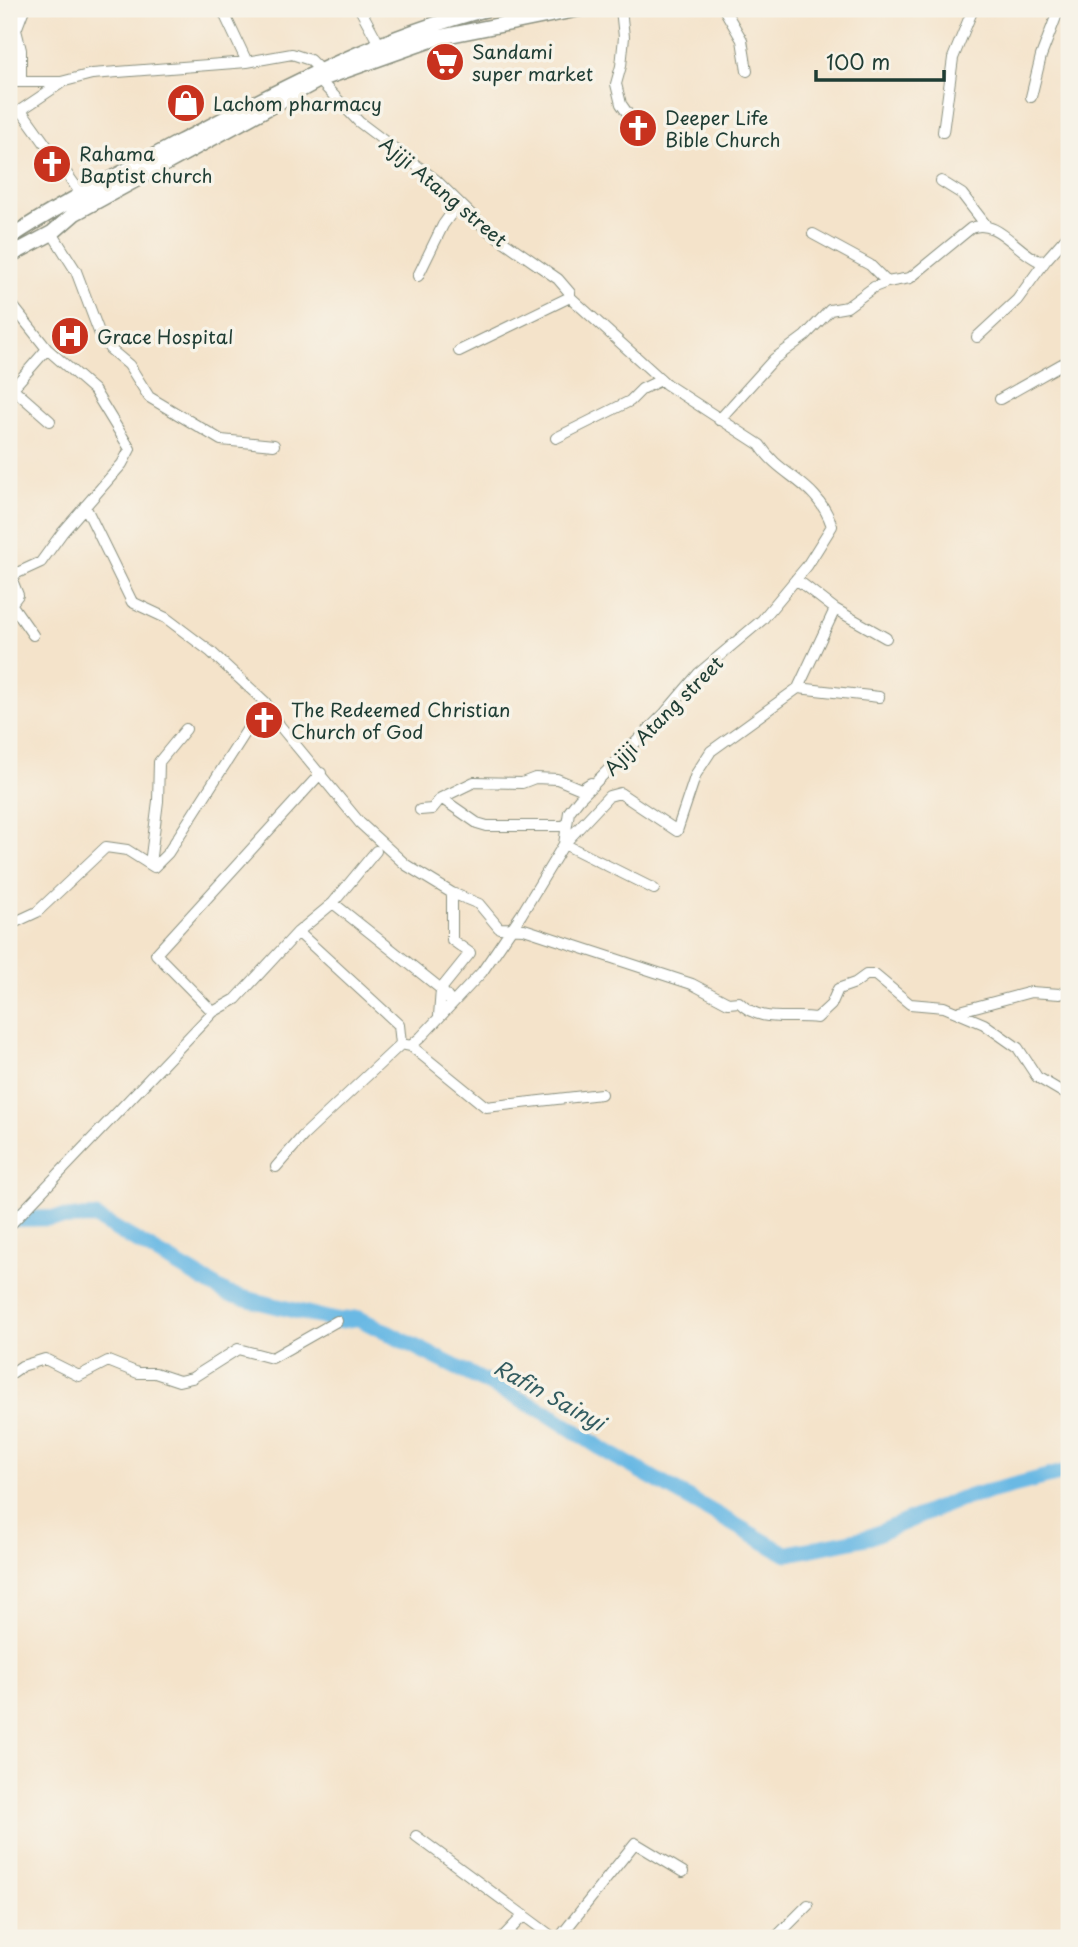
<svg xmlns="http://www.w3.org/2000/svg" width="1078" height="1947" viewBox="0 0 1078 1947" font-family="'Playpen Sans',sans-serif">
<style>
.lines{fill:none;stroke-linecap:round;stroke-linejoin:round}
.river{stroke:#6ab9e4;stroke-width:16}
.minor-casing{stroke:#8a907f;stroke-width:12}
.secondary-casing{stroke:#8a907f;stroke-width:17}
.minor{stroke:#fff;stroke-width:10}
.secondary{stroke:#fff;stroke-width:14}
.labels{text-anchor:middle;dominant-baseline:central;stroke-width:7;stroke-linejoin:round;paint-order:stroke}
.poi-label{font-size:19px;fill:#1f3d34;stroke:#f7f3e8;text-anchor:start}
.street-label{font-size:19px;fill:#1f3d34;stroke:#f7f3e8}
.water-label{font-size:21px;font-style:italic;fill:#325c60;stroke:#f7f3e8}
</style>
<rect width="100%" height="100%" fill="#f7f3e8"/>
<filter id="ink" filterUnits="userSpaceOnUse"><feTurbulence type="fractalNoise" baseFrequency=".0143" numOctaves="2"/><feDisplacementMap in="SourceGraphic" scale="14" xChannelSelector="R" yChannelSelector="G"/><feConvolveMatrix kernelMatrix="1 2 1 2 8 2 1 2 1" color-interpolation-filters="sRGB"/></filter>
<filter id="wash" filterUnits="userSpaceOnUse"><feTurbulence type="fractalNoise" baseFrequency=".00686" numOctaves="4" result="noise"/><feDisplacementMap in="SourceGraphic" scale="28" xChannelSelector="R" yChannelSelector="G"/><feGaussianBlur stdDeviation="1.57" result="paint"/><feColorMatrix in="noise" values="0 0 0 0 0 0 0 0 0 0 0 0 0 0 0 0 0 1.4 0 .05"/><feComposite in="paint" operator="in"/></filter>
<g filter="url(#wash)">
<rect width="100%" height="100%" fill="#f4e3ca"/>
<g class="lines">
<path class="river" d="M9,1214l6,5 80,-2 133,77 109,27 21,-3 189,95 60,39 179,102 83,-17 91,-38 109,-28"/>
</g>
</g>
<g filter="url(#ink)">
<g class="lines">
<defs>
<path id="minor" d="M222,9l25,53
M360,9l19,35
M621,9l3,28 -3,29 -5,18 5,20 14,20
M724,9l18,31 5,31
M9,82h52l31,-8 155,-12 45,-8 18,6 9,9
M21,82v-32l-5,-20 8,-21
M1031,97l10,-41 18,-47
M21,110l61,85
M9,118l52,-35
M943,132l10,-74 20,-49
M941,181l21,13 23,30
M52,233l24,38 23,61 11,17 19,16 20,32 72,43 53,5
M813,234l57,31 17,17
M418,276l25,-51 15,-21
M9,301l38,48 47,41 36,59 -8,15 -60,69 -21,29 -26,12 -3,6 6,15 -9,12
M977,337l40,-37 29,-40
M459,351l111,-54
M9,385l41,36
M13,388l34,-39
M1000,399l69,-39
M719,420l55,-61 31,-23 25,-26 17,-3 27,-20 13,-5 23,-4 61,-50c25,-11 46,24 68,33l7,-1 23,-26
M556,438l74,-37 12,-12 19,-9
M85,506l47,96 34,16 45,34 54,50 15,24 80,97 46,42 46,28 27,11 20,24 25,1 168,55 36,19 11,-1c20,22 52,12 78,16l14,-13 7,-16 17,-6 11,-8h9l35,29 34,3 40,17 34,24 19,29 32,19
M796,579l39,30 -37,79
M12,605l21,30
M835,609l51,29
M441,798l36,25 10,3h78
M420,810l12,-1 9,-11 33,-16 48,1 13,-5 22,1 24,10 10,-6
M150,864l8,-63 1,-39 27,-33
M654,889l-90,-45 45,-48 11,-3 57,38 19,-57 15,-23 87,-63 81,9
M333,903l108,86 11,14
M9,925l28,-13 69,-65 21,3 27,17 14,-14 97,-151
M298,932l101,93 2,19
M960,1011l71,-19 29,2 9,-4
M213,1012l-57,-58 165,-181
M439,1016l2,-27 29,-36 -18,-13v-47
M411,1046l75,61 115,-13
M276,1167l27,-31 98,-92 10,2 10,-9 61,-65 39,-57 43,-71 5,-32 10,-13 86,-86 34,-40 63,-53 45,-54 25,-40c-15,-45 -51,-48 -72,-81l-94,-61 -96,-87v-4l-12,-14 -72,-50 -50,-49 -77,-58 -40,-42
M9,1226l204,-214 23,-13 62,-67 35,-29 43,-52
M9,1375l13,-9 23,-7 34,17 29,-15 30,12h17l24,8 13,-3 46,-29 34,9 65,-37
M416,1836l138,102
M502,1938l22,-23
M559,1938l76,-95 48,29
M775,1938l33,-33"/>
<path id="secondary" d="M9,238c54,-36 114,-65 171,-96 100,-52 197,-105 307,-133
M9,256l43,-23 23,-20 244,-133 121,-43 140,-28"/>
</defs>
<use href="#minor" class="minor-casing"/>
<use href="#secondary" class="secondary-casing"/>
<use href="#minor" class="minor"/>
<use href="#secondary" class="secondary"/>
</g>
</g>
<defs>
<symbol id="supermarket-disc" viewBox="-11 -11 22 22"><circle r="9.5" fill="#c8321e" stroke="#f7f3e8"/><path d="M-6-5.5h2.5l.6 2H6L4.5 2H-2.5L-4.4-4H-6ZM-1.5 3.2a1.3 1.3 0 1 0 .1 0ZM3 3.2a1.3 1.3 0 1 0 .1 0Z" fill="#fff"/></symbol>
<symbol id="shop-disc" viewBox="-11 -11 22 22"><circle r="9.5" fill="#c8321e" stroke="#f7f3e8"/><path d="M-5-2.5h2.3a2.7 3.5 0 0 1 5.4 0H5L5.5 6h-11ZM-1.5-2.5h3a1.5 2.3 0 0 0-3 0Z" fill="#fff"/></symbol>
<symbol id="church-disc" viewBox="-11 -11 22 22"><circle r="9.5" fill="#c8321e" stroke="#f7f3e8"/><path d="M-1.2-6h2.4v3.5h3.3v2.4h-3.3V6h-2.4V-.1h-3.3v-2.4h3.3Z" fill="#fff"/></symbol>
<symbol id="hospital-disc" viewBox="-11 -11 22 22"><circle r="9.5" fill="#c8321e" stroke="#f7f3e8"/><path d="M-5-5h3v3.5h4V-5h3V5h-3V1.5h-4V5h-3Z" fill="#fff"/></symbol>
</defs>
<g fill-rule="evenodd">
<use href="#supermarket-disc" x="423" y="40" width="44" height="44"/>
<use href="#shop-disc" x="164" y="81" width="44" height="44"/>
<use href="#church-disc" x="616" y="106" width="44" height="44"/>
<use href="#church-disc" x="30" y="142" width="44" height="44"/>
<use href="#hospital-disc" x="48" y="314" width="44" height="44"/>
<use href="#church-disc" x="242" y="698" width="44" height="44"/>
</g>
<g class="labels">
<g class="poi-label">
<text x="472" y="51">Sandami<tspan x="472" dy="22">super market</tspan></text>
<text x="213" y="103">Lachom pharmacy</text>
<text x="665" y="117">Deeper Life<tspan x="665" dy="22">Bible Church</tspan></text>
<text x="79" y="153">Rahama<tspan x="79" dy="22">Baptist church</tspan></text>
<text x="97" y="336">Grace Hospital</text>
<text x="291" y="709">The Redeemed Christian<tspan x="291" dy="22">Church of God</tspan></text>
</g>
<g class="street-label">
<text transform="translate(444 191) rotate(40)">Ajiji Atang street</text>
<text transform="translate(663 715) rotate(-45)">Ajiji Atang street</text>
</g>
<g class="water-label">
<text transform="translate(550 1394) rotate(29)">Rafin Sainyi</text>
</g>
</g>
<rect width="1078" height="1947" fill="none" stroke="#f7f3e8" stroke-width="35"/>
<path d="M816 70v10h128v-10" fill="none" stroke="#1f3d34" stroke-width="3.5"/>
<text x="826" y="70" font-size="21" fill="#1f3d34" stroke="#f7f3e8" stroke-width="5" paint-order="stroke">100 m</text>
</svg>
